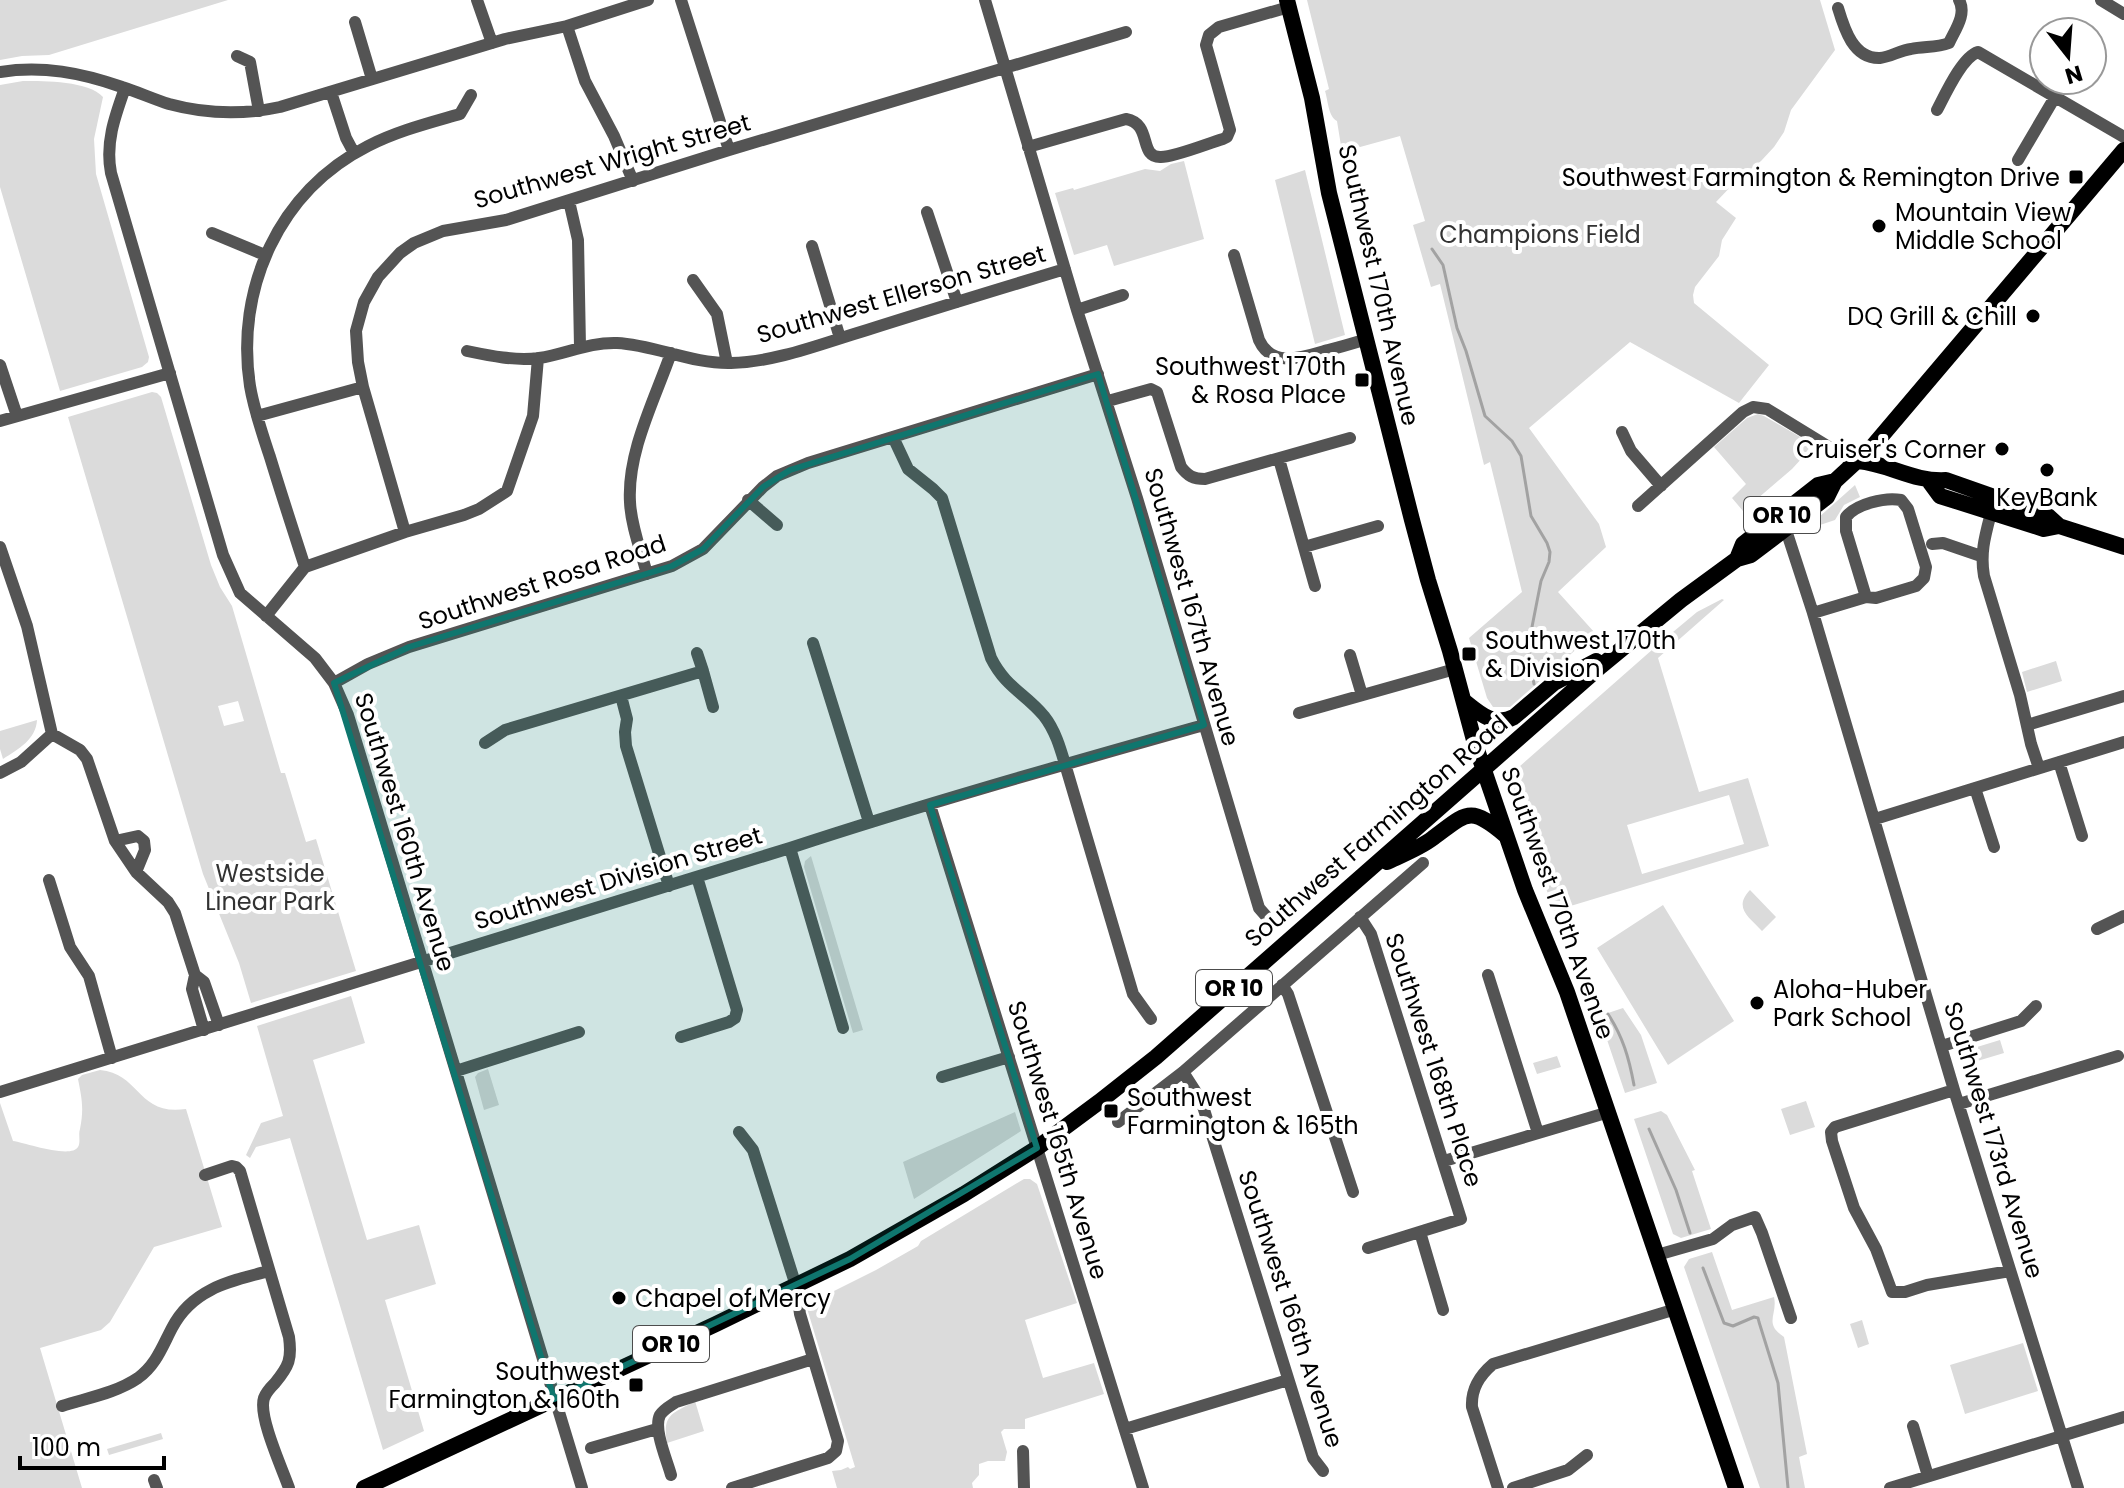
<svg xmlns="http://www.w3.org/2000/svg" width="2124" height="1488" viewBox="0 0 2124 1488" font-family="Poppins,sans-serif">
<style>
.green{fill:#dbdbdb;fill-rule:evenodd}
.lines{fill:none;stroke-linecap:round;stroke-linejoin:round}
.stream{stroke:#a2a2a2;stroke-width:3}
.minor{stroke:#545454;stroke-width:12}
.major{stroke:#000;stroke-width:16}
.marked{fill:#0f766e;fill-opacity:0.2;stroke:#0f766e;stroke-width:6;stroke-linejoin:round}
.poi-dot{fill:#000;stroke:#fff;stroke-width:3}
.labels{text-anchor:middle;dominant-baseline:central;stroke-width:8;stroke-linejoin:round;paint-order:stroke}
.shield{fill:#fff;stroke:#4c4c4c;stroke-width:2}
.shield-label{font-size:22px;font-weight:bold;fill:#000}
.street-label{font-size:24px;fill:#000;stroke:#fff}
.poi-label{font-size:24px;fill:#000;stroke:#fff;text-anchor:end}
.park-label{font-size:24px;fill:#323232;stroke:#fff}
</style>
<rect width="100%" height="100%" fill="#fff"/>
<path class="green" d="M0,0h228l-179,55 -27,1 -22,4z
M1307,0h513l15,50 -44,60 -7,22 -10,15 -13,14 -23,18 -22,23 20,16 -14,22 -3,16 -24,31 -2,8 1,8 75,62 -30,38 -109,-61 -101,86 70,96 7,23 -48,45 37,41 -85,74h-17l-6,-9 -18,-60 53,-46 -32,-130 -6,3 -44,-181 -9,3 -18,-62 12,-4 -25,-85 -58,16 -5,-31c-9,-5 -9,-21 -12,-30l4,-2z
M23,81c22,0 66,0 80,16l-9,42 2,35 53,183 -1,5 -6,5 -82,24 -60,-204v-102z
M1184,161l20,78 -90,27 -7,-21 -33,10 -19,-62 18,-5 1,2 71,-21 15,2 11,-7z
M1305,170l40,165 -30,9 -40,-164z
M152,392l5,1 4,4 50,168 9,22 12,19 49,167h4l21,69 10,-3 40,132 -105,32 -12,-40 -36,-89 -135,-457zM238,701l6,20 -20,5 -6,-20z
M1758,414l6,2 50,29 -22,24 -49,42 -11,-13 14,-14 -32,-37 33,-29z
M1855,485l5,12 -16,8 -9,15 -15,5 -2,-7z
M1722,599l2,1 -66,58 41,134 49,-14 21,68 -215,65 -43,-122v-15l150,-132 36,-30zM1729,795l15,49 -102,30 -15,-49z
M2056,661l6,20 -35,11 -5,-20z
M37,720c-1,19 -18,29 -34,39l-3,-10v-18z
M811,856l52,174 -10,3 -49,-166 1,-6z
M1750,890l26,27 -14,14c-13,-14 -29,-23 -12,-41z
M1663,905l71,116 -66,44 -71,-117z
M351,996l14,47 -52,17 54,180 52,-15 17,59 -51,16 39,131 -41,19 -93,-312 -34,9 -6,11 -4,-3 15,-32 22,-7 -26,-90z
M1623,1008l18,27 16,48 -32,10 -26,-77z
M2000,1040l4,13 -40,12 -3,-9 3,-5z
M1557,1056l4,11 -24,7 -4,-11z
M488,1069l11,36 -15,5 -9,-33 3,-4z
M100,1070c41,4 37,46 86,39l36,118 -68,20 -44,75 -9,8 -61,18 42,140h-82v-385l13,38c13,2 58,18 65,6 3,-5 0,-13 2,-18 4,-20 2,-30 -2,-50l4,-4z
M1806,1101l9,26 -25,8 -9,-26z
M1661,1111l6,4 28,55 -3,1 19,58 -30,9 -8,-4 -39,-115z
M1015,1112l6,19 -107,68 -11,-37z
M1024,1179h6l7,5 40,119 -52,17 18,58 51,-15 10,31 -79,25v10h-21l-3,3 6,20 -2,9h-17l-9,3v11l-7,8 1,5h-136l-5,-17 9,-1 7,-3 2,2 5,-2 -49,-162 70,-35 42,-24 3,-5z
M1712,1252l20,58 42,-13c4,18 -11,26 10,40l23,117 -8,3 6,31h-45l-76,-221 5,-8z
M1862,1320l7,24 -11,4 -8,-24z
M2023,1343l15,48 -73,23 -15,-49z
M695,1401l9,30 -37,12c-5,-30 6,-29 28,-42z
M161,1433l2,6 -54,16 -2,-6z"/>
<g class="lines">
<path class="stream" d="M1432,249l11,16 14,63 9,23 19,65 27,25 9,15 10,60 16,27 3,9 -1,10 -8,19 -10,51 -2,24 5,28
M1608,1014c15,23 21,44 26,71
M1649,1129l27,61 14,43
M1703,1268l21,55 9,3 21,-9 4,1 1,4 19,61 10,105"/>
<path class="minor" d="M477,0l15,43
M681,0l48,150
M985,0l92,310 60,188 122,410 7,8
M2101,0l23,14
M1838,8c6,20 15,51 42,50 10,-1 21,-8 31,-9 13,-3 25,-1 38,-6 6,-13 18,-29 10,-43
M355,22l17,57
M567,26l18,55 29,55 19,45
M237,56l13,6 9,49
M0,72c42,-7 82,1 122,15 16,5 31,12 47,17 37,10 74,11 111,3l225,-68 62,-13 81,-26
M125,88c-10,28 -20,55 -14,85l112,382 17,38 75,65 19,25 14,32 234,773
M331,92l15,46 8,15
M1937,110c8,-15 25,-53 41,-58l146,85
M1028,147l98,-28c27,5 12,39 35,38 14,0 48,-14 62,-18l4,-2 3,-7 -24,-85 3,-10 10,-8 70,-20
M2018,160l37,-63
M569,201l9,39 2,107
M927,212l30,90
M212,233l53,22
M812,246l28,92
M1234,255l25,85c13,29 45,17 69,10 13,-3 26,-7 39,-11
M693,280l24,34 10,49
M1077,310l46,-15
M467,351c24,5 48,10 72,7 27,-4 50,-16 78,-15 38,2 75,21 114,20 46,-1 92,-20 136,-33 66,-21 132,-41 198,-61
M0,365l17,51
M1108,401l43,-12 6,3 24,75c7,9 12,12 24,12l145,-41
M257,416l106,-29
M0,421l170,-48
M1622,432l9,19 30,35
M893,437l15,32 25,20 9,9 49,160c15,30 34,35 53,58 11,14 16,31 21,48l68,230 18,25
M1279,459l36,127
M748,500l29,25
M1638,506l105,-94 10,-5 14,2 80,49 11,3
M1991,513c-6,23 -11,40 -7,63l36,119 11,49 8,24
M1786,530l27,83 141,477 124,398
M405,532l-42,-145 -5,-25 -2,-31 8,-29 14,-25 22,-24 14,-10 29,-12 63,-11 223,-70 397,-118
M1932,544l11,-1 38,13
M0,547l27,79 25,108 -31,28 -21,11
M1304,547l74,-21
M305,567c-12,-37 -24,-74 -35,-110 -8,-24 -16,-47 -20,-71 -15,-97 29,-195 118,-240 29,-15 61,-23 92,-32l11,-19
M647,574c-6,-23 -16,-48 -17,-72 -3,-50 25,-103 41,-149
M1813,613l53,-16 10,1 40,-12 8,-8 2,-11 -18,-58 -7,-9c-16,-3 -45,4 -55,17v14l20,66
M266,616l39,-49 100,-35 59,-17 15,-6 28,-18 26,-75 5,-58
M813,643l56,179
M697,653l6,18
M1350,655l12,40
M334,683l34,-19 41,-17 263,-81 31,-17 60,-62 14,-11 31,-13 290,-89
M621,696l6,23 -2,13 1,14 43,140
M1299,713l156,-44
M2027,725l97,-29
M52,734l28,16 7,9 28,82 21,31 32,30 7,11 20,62
M485,743l20,-13 198,-59 10,36
M2059,762l23,74
M1975,788l19,59
M930,805l213,683
M1875,819l249,-77
M115,841l23,-5 6,5 1,9 -9,22
M790,848l53,180
M49,880l21,67 19,29 23,82
M1360,917l11,17 90,285 -93,29
M2097,929l27,-13
M1488,975l50,158
M1282,985l6,9 65,198
M204,1030l-12,-41 3,-14 9,7 15,43
M681,1037l48,-15 6,-4 2,-8 -40,-133
M1942,1046l79,-25 15,-15
M456,1071l123,-39
M1183,1072l18,28 112,358 10,13
M942,1077l67,-20
M1954,1090l-119,37 -4,5 1,9 22,67 22,41 16,43h13l22,-7 83,-14
M0,1092l790,-244c137,-45 276,-84 414,-123
M1959,1104l159,-48
M1118,1122l65,-50 240,-209
M1444,1161l165,-49
M205,1175l27,-9 4,1 4,4 49,166c3,22 0,29 -14,46 -4,4 -9,9 -11,15 -6,18 18,70 25,90
M1420,1232l23,78
M1657,1255l56,-16 19,-14 23,-8 7,16 29,85
M62,1406c25,-8 54,-13 76,-28 18,-13 24,-31 34,-50 20,-39 58,-47 97,-57
M1913,1426l15,50
M1125,1429l163,-49
M591,1448l66,-19
M1023,1451l1,37
M671,1475c-4,-15 -18,-46 -11,-60 4,-6 10,-9 16,-13l137,-43
M154,1480l3,8
M732,1488l96,-30 8,-7 2,-10 -38,-127 -4,-28 -43,-136 -14,-18
M1498,1488l-26,-81c-1,-18 7,-31 21,-43l183,-55
M1513,1488l55,-18 19,-15
M1890,1488l234,-71"/>
<path class="major" d="M1287,0l25,98 17,95 83,327 16,60 22,71 25,93 50,146 42,102 169,496
M1858,461c32,3 55,21 88,19l102,36 11,10 65,21
M1929,481l11,15 104,33 15,-3
M1737,559l6,-15 75,-59 17,-4
M1464,701c16,13 30,26 50,16l40,-34 42,-22
M1387,862c15,-7 33,-14 46,-24 33,-24 36,-34 72,-3
M364,1488l352,-164 134,-65 114,-65 73,-46 62,-46 57,-45 445,-391 80,-66 56,-41 14,-4 76,-58 8,-16 38,-35 251,-296"/>
</g>
<path class="marked" d="M1098,374l106,351 -274,80 107,343 -187,111 -296,140 -220,-716 75,-36 263,-81 31,-17 60,-62 27,-17z"/>
<g class="poi-dot">
<rect x="2068" y="169" width="16" height="16" rx="4"/>
<circle cx="1879" cy="226" r="8"/>
<circle cx="2033" cy="316" r="8"/>
<rect x="1354" y="372" width="16" height="16" rx="4"/>
<circle cx="2002" cy="449" r="8"/>
<circle cx="2047" cy="470" r="8"/>
<rect x="1461" y="646" width="16" height="16" rx="4"/>
<circle cx="1757" cy="1003" r="8"/>
<rect x="1103" y="1103" width="16" height="16" rx="4"/>
<circle cx="619" cy="1298" r="8"/>
<rect x="628" y="1377" width="16" height="16" rx="4"/>
</g>
<g class="labels">
<g class="shield">
<rect x="1744" y="497" width="76" height="36" rx="6"/>
<rect x="1196" y="970" width="76" height="36" rx="6"/>
<rect x="633" y="1326" width="76" height="36" rx="6"/>
</g>
<g class="shield-label">
<text x="1782" y="515">OR 10</text>
<text x="1234" y="988">OR 10</text>
<text x="671" y="1344">OR 10</text>
</g>
<g class="street-label">
<text transform="translate(612 161) rotate(-16)">Southwest Wright Street</text>
<text transform="translate(1379 285) rotate(77)">Southwest 170th Avenue</text>
<text transform="translate(901 294) rotate(-16)">Southwest Ellerson Street</text>
<text transform="translate(542 582) rotate(-18)">Southwest Rosa Road</text>
<text transform="translate(1192 607) rotate(74)">Southwest 167th Avenue</text>
<text transform="translate(1376 831) rotate(-41)">Southwest Farmington Road</text>
<text transform="translate(405 832) rotate(73)">Southwest 160th Avenue</text>
<text transform="translate(618 878) rotate(-17)">Southwest Division Street</text>
<text transform="translate(1558 903) rotate(70)">Southwest 170th Avenue</text>
<text transform="translate(1434 1060) rotate(72)">Southwest 168th Place</text>
<text transform="translate(1058 1140) rotate(73)">Southwest 165th Avenue</text>
<text transform="translate(1994 1140) rotate(73)">Southwest 173rd Avenue</text>
<text transform="translate(1291 1309) rotate(72)">Southwest 166th Avenue</text>
</g>
<g class="poi-label">
<text x="2060" y="177">Southwest Farmington &amp; Remington Drive</text>
<text x="1895" y="212" text-anchor="start">Mountain View<tspan x="1895" dy="28">Middle School</tspan></text>
<text x="2017" y="316">DQ Grill &amp; Chill</text>
<text x="1346" y="366">Southwest 170th<tspan x="1346" dy="28">&amp; Rosa Place</tspan></text>
<text x="1986" y="449">Cruiser's Corner</text>
<text x="2047" y="497" text-anchor="middle">KeyBank</text>
<text x="1485" y="640" text-anchor="start">Southwest 170th<tspan x="1485" dy="28">&amp; Division</tspan></text>
<text x="1773" y="989" text-anchor="start">Aloha-Huber<tspan x="1773" dy="28">Park School</tspan></text>
<text x="1127" y="1097" text-anchor="start">Southwest<tspan x="1127" dy="28">Farmington &amp; 165th</tspan></text>
<text x="635" y="1298" text-anchor="start">Chapel of Mercy</text>
<text x="620" y="1371">Southwest<tspan x="620" dy="28">Farmington &amp; 160th</tspan></text>
</g>
<g class="park-label">
<text x="1540" y="234">Champions Field</text>
<text x="270" y="873">Westside<tspan x="270" dy="28">Linear Park</tspan></text>
</g>
</g>
<g transform="translate(2068 56) rotate(163)"><circle r="38" fill="#ffffff" stroke="#999999" stroke-width="2"/>
<path d="M0-6L14 30L0 20L-14 30Z" fill="#000000"/>
<text y="-12" font-size="22" font-weight="bold" text-anchor="middle" fill="#000000">N</text>
</g>
<path d="M20 1456v12h144v-12" fill="none" stroke="#000000" stroke-width="4"/>
<text x="32" y="1456" font-size="24" fill="#000000" stroke="#ffffff" stroke-width="6" paint-order="stroke">100 m</text>
</svg>
